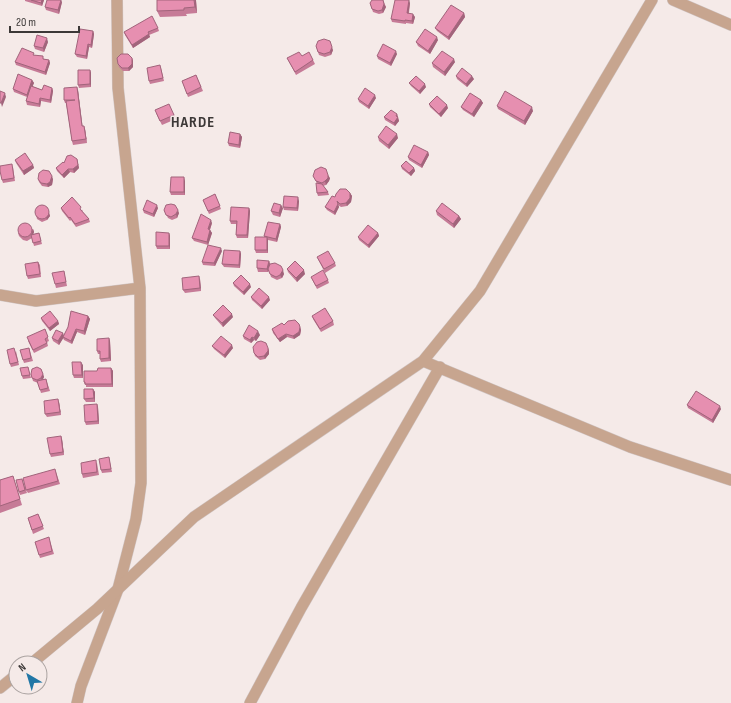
<svg xmlns="http://www.w3.org/2000/svg" width="731" height="703" viewBox="0 0 731 703" font-family="'Sofia Sans Condensed',sans-serif">
<style>
.lines{fill:none;stroke-linecap:round;stroke-linejoin:round}
.minor-casing{stroke:#d0c6c5;stroke-width:12}
.tertiary-casing{stroke:#d0c6c5;stroke-width:12}
.minor{stroke:#c7a58f;stroke-width:11}
.tertiary{stroke:#c7a58f;stroke-width:11}
.wall{fill:#c67b97}
.shaded-wall{fill:#a1647b}
.building{fill:#e68fb0;stroke:#a1647b}
.labels{text-anchor:middle;dominant-baseline:central;stroke-width:3;stroke-linejoin:round;paint-order:stroke}
.district-label{font-size:16px;font-weight:bold;letter-spacing:1px;fill:#3c3837;stroke:#f5eae8}
</style>
<rect width="100%" height="100%" fill="#f5eae8"/>
<g class="lines">
<defs>
<path id="minor" d="M673,0l58,25
M0,295l36,6 104,-13
M77,703l4,-17 37,-97 18,-70 5,-36 -1,-195 -22,-200 -1,-88
M250,703l51,-95 139,-241"/>
<path id="tertiary" d="M423,361l57,-70 172,-291
M32,663l65,-54 97,-92 229,-156 207,86 101,33
M0,688l16,-13"/>
</defs>
<use href="#minor" class="minor-casing"/>
<use href="#tertiary" class="tertiary-casing"/>
<use href="#minor" class="minor"/>
<use href="#tertiary" class="tertiary"/>
</g>
<path class="wall" d="M25,0h19l-2,6 -17,-5z
M383,0l3,7 -3,6 -4,1 -6,-2 -3,-9z
M196,1l1,12 -11,1 1,2 -27,1 -3,-6z
M62,2l-3,12 -13,-4 -1,-3z
M410,3l-1,10 6,4 -2,7 -7,-1v1l-14,-2 -1,-3z
M464,13l1,4 -16,23 -12,-9 -2,-3z
M158,28l1,3 -10,4 1,2 -17,11 -8,-13 -1,-3z
M93,31l1,3 -2,14 -3,-1 -2,12 -10,-2 -2,-3z
M438,40l-8,14 -12,-8 -2,-4z
M48,42l-4,10 -9,-3 -1,-3z
M316,46l17,4 -2,5 -6,2 -6,-2z
M397,54l-6,12 -13,-7 -1,-3z
M35,55l9,4 5,1 1,3 -4,12 -30,-10 -1,-3z
M302,56l11,4 2,4 -19,11 -9,-17z
M132,58l1,3v6l-4,4h-6l-4,-4 -1,-3z
M455,62l-10,14 -12,-9 -1,-4z
M161,68l3,13 -14,3 -1,-3z
M90,70l1,3v14l-12,1 -1,-3z
M196,75l7,16 -15,6 -6,-16z
M456,76l18,3 -7,8 -10,-8z
M32,80l2,3 -2,3 10,4 10,-2 1,3 -2,12 -10,-2 -1,6 -13,-2 -1,-4 1,-4 -13,-5 -1,-3z
M409,83l17,4 -6,7 -9,-8z
M78,90l4,36h2l1,3 2,14 -14,2 -1,-4 -6,-38h-1l-1,-3z
M376,98l-7,11 -10,-7 -1,-3z
M481,100l2,3 -9,14 -11,-7 -2,-3z
M429,104l19,4 -7,9 -11,-10z
M497,106l36,5 -8,14 -27,-16z
M156,113l18,2 2,4 -14,6z
M397,114l2,7 -4,5 -10,-6 -1,-3z
M240,134l2,3 -2,11 -11,-2 -1,-3z
M378,137l20,1 -9,11 -10,-8z
M428,152l1,3 -7,13 -13,-8 -1,-3z
M77,159l2,9 -5,5 -4,-1 -6,6 -7,-7 -1,-3 8,-5z
M15,160l18,5 1,3 -10,7 -8,-12z
M401,166l13,2 1,3 -4,5 -9,-7z
M13,167l2,14 -12,2 -1,-3z
M313,176l17,2 -1,3 -3,4 -3,1 5,6 1,3 -11,1 -1,-3v-10z
M38,179h15l-1,6 -4,2 -6,-1 -3,-4z
M185,181v14h-14l-1,-3z
M350,193l2,3 -1,6 -4,4 -6,1 -3,-2 1,2 -4,8 -8,-5 -2,-3 10,-10z
M215,194l6,15 -12,5 -6,-14z
M299,201l-1,10 -14,-1 -1,-3z
M47,207l3,9 -3,4 -5,2 -5,-3 -1,-4z
M61,208l22,2 -1,1 7,8 1,3 -14,5 -5,-7 -1,1 -8,-10z
M158,208l-4,9 -10,-4 -1,-3z
M249,208l1,3 -2,27h-11l-1,-3v-11h-5l-1,-3z
M283,208l-3,9 -7,-2 -2,-4z
M164,210l15,3 -2,5 -5,2 -4,-2z
M436,211l23,5 2,3 -7,9 -17,-13z
M212,223l-2,7 2,3 -4,12 -14,-4 -2,-3z
M280,224l1,3 -4,15 -9,-2v13h-12l-1,-3 9,-13v-1z
M33,229l1,3 -1,2 6,-1 3,11 -8,2 -2,-8 -5,3 -4,-1 -4,-4 -1,-3z
M169,233l1,3v13h-13l-1,-3z
M378,233l1,3 -10,12 -10,-8 -1,-3z
M222,251l-7,15 -12,-1 -1,-3z
M240,251l1,3 -1,14 -16,-1 -2,-3z
M317,257l18,6 1,3 -11,7z
M269,261l1,3 14,10 -2,4 -5,2 -6,-3 -2,-7 -1,2h-10l-1,-4z
M38,262l2,3 1,12 -13,2 -1,-3z
M287,269l18,5 -8,8 -9,-10z
M64,271l3,15 -11,2 -1,-4z
M311,277l17,3 1,3 -12,6z
M200,279l1,12 -16,2 -2,-3z
M233,283l18,4 -7,8 -10,-9z
M251,297l19,3 -8,9 -10,-9z
M213,315l20,2 -10,10 -8,-9z
M88,316l2,3 -5,16 -8,-3 -5,12 -8,-4 -1,-2 -4,7 -6,-4 -1,-3 11,-5v2z
M312,316l21,5 1,4 -13,7 -8,-13z
M41,318l17,3 1,3 -9,7 -8,-10z
M299,324l2,6 -1,5 -6,4 -7,-2 -7,5 -7,-9 -1,-4 12,-4z
M45,329l4,12 -2,1 1,4 -14,7 -6,-12z
M260,335l-4,6 -2,-1 -3,3 -7,-4 -1,-3z
M109,338l1,3 1,20 -10,1 -1,-3v-5h-2l-1,-3z
M212,346l21,2 -8,10 -11,-9z
M29,348l4,13 -9,2 -1,-3z
M268,348l1,3v3l-4,5 -5,1 -5,-4 -1,-3z
M16,351l3,14 -8,2 -1,-3z
M83,365v13h-9l-1,-3z
M28,367l3,11 -8,1 -1,-3z
M111,368l2,3v16h-27v-2h-1l-1,-3 13,-11z
M41,369l3,8 -1,2h3l4,12 -9,2 -3,-10 -5,-2 -2,-7z
M93,389l2,3v10h-9l-2,-3z
M59,402l2,13 -14,2 -2,-3z
M97,404l1,3 1,17 -13,1 -1,-3z
M687,405l34,4 -8,14 -25,-15z
M61,436l1,3 2,16 -13,2 -1,-3z
M109,457l3,15 -10,1 -1,-3z
M97,463l2,12 -16,3 -1,-4z
M56,472l4,12 -32,9 -2,-3z
M13,476l9,29 -22,8v-33z
M22,479l5,14 -7,2 -1,-3z
M38,514l6,15 -11,5 -5,-16z
M50,541l4,13 -14,4 -5,-16z"/>
<path class="shaded-wall" d="M42,0h2l-2,6 -1,-3z
M61,0l1,2 -3,12 -1,-4z
M194,0h2l1,13 -2,-6z
M409,0l1,3 -2,13 -1,-3z
M384,4l2,3 -3,6 -1,-3z
M464,13l1,4 -16,23 -1,-3z
M413,14l2,3 -2,7 -1,-3z
M93,31l1,3 -2,14 -1,-3z
M149,34l1,3 -17,11 -1,-3z
M437,37l1,3 -8,14 -2,-3z
M47,38l1,4 -4,10 -1,-4z
M88,44l1,3 -2,12 -1,-3z
M332,47l1,3 -2,5 -1,-3z
M396,51l1,3 -6,12 -1,-3z
M132,58l1,3v6l-4,4 -1,-3z
M454,59l1,3 -10,14 -1,-4z
M49,60l1,3 -4,12 -1,-3z
M90,70l1,3v14l-1,-3z
M472,76l2,3 -7,8 -1,-3z
M32,80l2,3 -6,15 -1,-3z
M425,84l1,3 -6,7 -1,-3z
M77,87l1,3 5,40 -1,-4z
M52,88l1,3 -2,12 -1,-3z
M5,93l1,4 -4,10 -1,-4z
M375,95l1,3 -7,11 -1,-3z
M40,98l1,3 -1,6 -1,-3z
M481,100l2,3 -9,14 -2,-3z
M447,105l1,3 -7,9 -2,-3z
M532,107l1,4 -8,14 -1,-4z
M397,114l2,7 -4,5 -1,-3 2,-7z
M84,126l1,3 2,14 -1,-4z
M240,134l2,3 -2,11 -1,-3z
M397,134l1,4 -9,11 -1,-4z
M428,152l1,3 -7,13 -1,-3z
M77,159l2,9 -5,5 -1,-4z
M33,165l1,3 -10,7 -1,-4z
M414,168l1,3 -4,5 -2,-3z
M68,169l2,3 -6,6 -2,-3z
M328,175l2,3 -1,3 -3,4 -1,-4z
M52,176l1,3 -1,6 -4,2 -1,-3z
M184,177l1,4v14l-1,-3z
M350,193l2,3 -1,6 -4,4 -1,-3z
M298,197l1,4 -1,10 -1,-3z
M338,204l1,3 -4,8 -1,-3z
M157,205l1,3 -4,9 -1,-3z
M281,205l2,3 -3,9 -1,-4z
M47,207l3,9 -3,4 -1,-3z
M249,208l1,3 -2,27 -1,-3z
M178,210l1,3 -2,5 -1,-4z
M459,216l2,3 -7,9 -1,-4z
M211,220l1,3 -3,9 -1,-3z
M280,224l1,3 -4,15 -1,-3z
M33,229l1,3 -2,6 -1,-3z
M210,230l2,3 -4,12 -1,-3z
M169,233l1,3v13l-1,-3z
M378,233l1,3 -10,12 -1,-3z
M267,237l1,3v13l-1,-3z
M221,248l1,3 -7,15 -1,-3z
M240,251l1,3 -1,14 -1,-3z
M269,261l1,3 -2,8 -1,-3z
M283,270l1,4 -2,4 -2,-3z
M304,270l1,4 -8,8 -1,-4z
M199,276l1,3 1,12 -1,-3z
M250,284l1,3 -7,8 -1,-3z
M269,297l1,3 -8,9 -1,-3z
M232,314l1,3 -10,10 -1,-4z
M88,316l2,3 -5,16 -1,-4z
M58,321l1,3 -9,7 -1,-3z
M300,327l1,3 -1,5 -6,4 -1,-3z
M76,329l1,3 -5,12 -1,-3z
M258,331l2,4 -4,6 -2,-3z
M63,333l1,4 -5,8 -1,-4z
M286,334l1,3 -7,5 -2,-3z
M252,337l2,3 -3,3 -1,-3z
M109,338l1,3 1,20 -2,-3z
M232,345l1,3 -8,10 -1,-3z
M268,348l1,3v3l-4,5 -1,-3z
M81,362l2,3v13l-1,-3z
M111,368l2,3v16l-1,-3z
M43,374l1,3 -2,4 -1,-3z
M93,389l2,3v10l-1,-4z
M58,399l1,3 2,13 -1,-3z
M97,404l1,3 1,17 -1,-3z
M720,406l1,3 -8,14 -1,-3z
M61,436l1,3 2,16 -1,-3z"/>
<path class="building" d="M31,0h11l-1,3z
M47,0h14l-3,10 -13,-3z
M157,0h37l1,7 -11,1v2l-27,1z
M372,0h11l1,4 -2,6 -4,1 -6,-2 -2,-6z
M395,0h14l-2,13 6,1 -1,7 -7,-1v1l-14,-2z
M451,5l13,8 -16,24 -13,-9z
M152,16l6,12 -10,4 1,2 -17,11 -8,-13z
M80,29l13,2 -2,14 -3,-1 -2,12 -11,-2z
M425,29l12,8 -9,14 -12,-9z
M37,35l10,3 -4,10 -9,-2z
M324,39l6,2 2,6 -2,5 -6,2 -6,-2 -2,-6 2,-5z
M383,44l13,7 -6,12 -13,-7z
M22,48l12,5 -1,2 10,1v3l6,1 -4,12 -30,-10z
M442,51l12,8 -10,13 -12,-9z
M299,52l3,4 7,-4 4,8 -18,12 -8,-14z
M121,54h7l4,4v6l-4,4h-6l-4,-4 -1,-6z
M160,65l3,13 -14,3 -2,-13z
M462,68l10,8 -6,8 -10,-8z
M78,70h12v14l-12,1z
M18,74l14,6 -5,15 -14,-6z
M196,75l5,12 -14,7 -5,-13z
M416,76l9,8 -6,7 -10,-8z
M44,85l8,3 -2,12 -10,-2 -1,6 -13,-3 5,-15 11,4z
M77,87l5,39h2l2,13 -14,2 -6,-40 9,-1h-11v-12z
M365,88l10,7 -7,11 -10,-7z
M0,91l5,2 -4,10h-1z
M505,91l27,16 -8,14 -27,-15z
M470,93l11,7 -9,14 -11,-7z
M437,96l10,9 -8,9 -10,-10z
M169,104l5,11 -14,6 -5,-11z
M391,110l6,4 -1,2 2,1 -4,6 -10,-6z
M386,126l11,8 -9,11 -10,-8z
M230,132l10,2 -1,11 -11,-2z
M414,145l14,7 -7,13 -13,-8z
M25,153l8,12 -10,6 -8,-11z
M71,155l6,4 1,6 -5,4h-5l-6,6 -6,-7 7,-6 1,1 3,-7z
M406,161l8,7 -5,5 -8,-7z
M12,164l2,14 -12,2 -2,-9v-5z
M321,167l5,2 2,6v3l-3,3 -3,2 -6,-2 -3,-5 2,-6z
M43,170l6,1 3,5 -2,6 -3,2 -6,-1 -3,-4 1,-6z
M171,177h13v15h-14z
M316,183l6,1 6,8 -11,1z
M340,189h6l4,4v5l-4,5 -6,1 -3,-3 1,3 -4,8 -9,-5 7,-11 3,1 1,-3z
M215,194l5,12 -12,5 -5,-11z
M284,196l14,1 -1,11 -14,-1z
M72,197l9,10 -1,2 9,10 -14,5 -5,-7 -1,1 -8,-10z
M147,200l10,5 -4,9 -10,-4z
M274,203l7,2 -2,8 -8,-2z
M442,203l17,13 -6,8 -17,-13z
M171,204l4,1 3,5 -2,4 -5,3 -5,-2 -2,-5 2,-5z
M35 212a7 7 0 1 1 14 0a7 7 0 1 1-14 0Z
M231,207l18,1 -2,27h-11l1,-14h-7z
M201,214l10,6 -3,9 2,1 -3,12 -15,-4z
M268,222l12,2 -4,15 -12,-3z
M18 230a7 7 0 1 1 14 0a7 7 0 1 1-14 0Z
M368,225l10,8 -10,12 -10,-8z
M156,232l13,1v13h-13z
M39,233l2,8 -8,2 -2,-8z
M255,237h12v13h-12z
M208,245l13,3 -7,15 -12,-1z
M224,250l16,1 -1,14 -17,-1z
M328,251l7,12 -11,6 -7,-12z
M257,260l12,1 -2,8 -10,-1z
M295,261l9,9 -8,8 -9,-9z
M38,262l2,12 -13,2 -2,-12z
M275,263l6,3 2,4 -3,5 -4,2 -6,-3 -2,-5 2,-5z
M323,270l5,10 -12,6 -5,-9z
M64,271l2,11 -11,2 -3,-11z
M241,275l9,9 -7,8 -10,-9z
M199,276l1,12 -17,2 -1,-12z
M259,288l10,9 -8,9 -10,-9z
M223,305l9,9 -10,9 -9,-8z
M325,308l8,13 -13,8 -8,-13z
M50,311l8,10 -9,7 -8,-10z
M71,311l17,5 -4,15 -8,-2 -5,12 -8,-4 5,-10z
M295,320l4,4 1,3 -1,5 -6,4 -7,-2 -8,5 -6,-10 10,-6 2,2 4,-4z
M249,325l9,6 -4,7 -2,-1 -2,3 -7,-4z
M45,329l3,8 -3,2 2,4 -14,7 -6,-13z
M56,330l7,3 -5,8 -6,-3z
M221,336l11,9 -8,10 -12,-9z
M109,338v20l-9,1v-8h-3v-12z
M261,341l5,2 2,5v3l-4,5 -6,1 -4,-4 -1,-6 4,-5z
M14,348l4,14 -8,2 -3,-14z
M29,348l2,10 -8,2 -3,-10z
M72,362h9l1,13h-9z
M28,367l2,8 -8,1 -2,-8z
M37,367l4,2 2,5 -2,4 -4,2 -5,-2 -1,-4 1,-5z
M98,368h13l1,16h-27v-2h-1v-11h13z
M46,379l2,9 -8,2 -3,-9z
M84,389h9l1,9 -10,1z
M696,391l24,15 -8,14 -25,-15z
M58,399l2,13 -15,2 -1,-13z
M97,404l1,17 -13,1 -1,-17z
M61,436l2,16 -13,2 -3,-16z
M109,457l2,12 -10,1 -2,-11z
M96,460l1,12 -15,2 -1,-11z
M55,469l3,12 -32,9 -3,-12z
M13,476l7,23 -20,7v-26z
M22,479l3,11 -6,2 -3,-12z
M38,514l5,12 -11,4 -4,-12z
M49,537l3,14 -13,4 -4,-13z"/>
<g class="labels">
<g class="district-label">
<text x="193" y="122">HARDE</text>
</g>
</g>
<g transform="translate(28 675) rotate(322)"><circle r="19" fill="#f5eae8" stroke="#aba3a1"/>
<path d="M0-3L7 15L0 10L-7 15Z" fill="#2177a6"/>
<text y="-6" font-size="11" font-weight="bold" text-anchor="middle" fill="#3c3837">N</text>
</g>
<path d="M10 26v6h69v-6" fill="none" stroke="#3c3837" stroke-width="2"/>
<text x="16" y="26" font-size="12" fill="#3c3837" stroke="#f5eae8" stroke-width="3" paint-order="stroke">20 m</text>
</svg>
